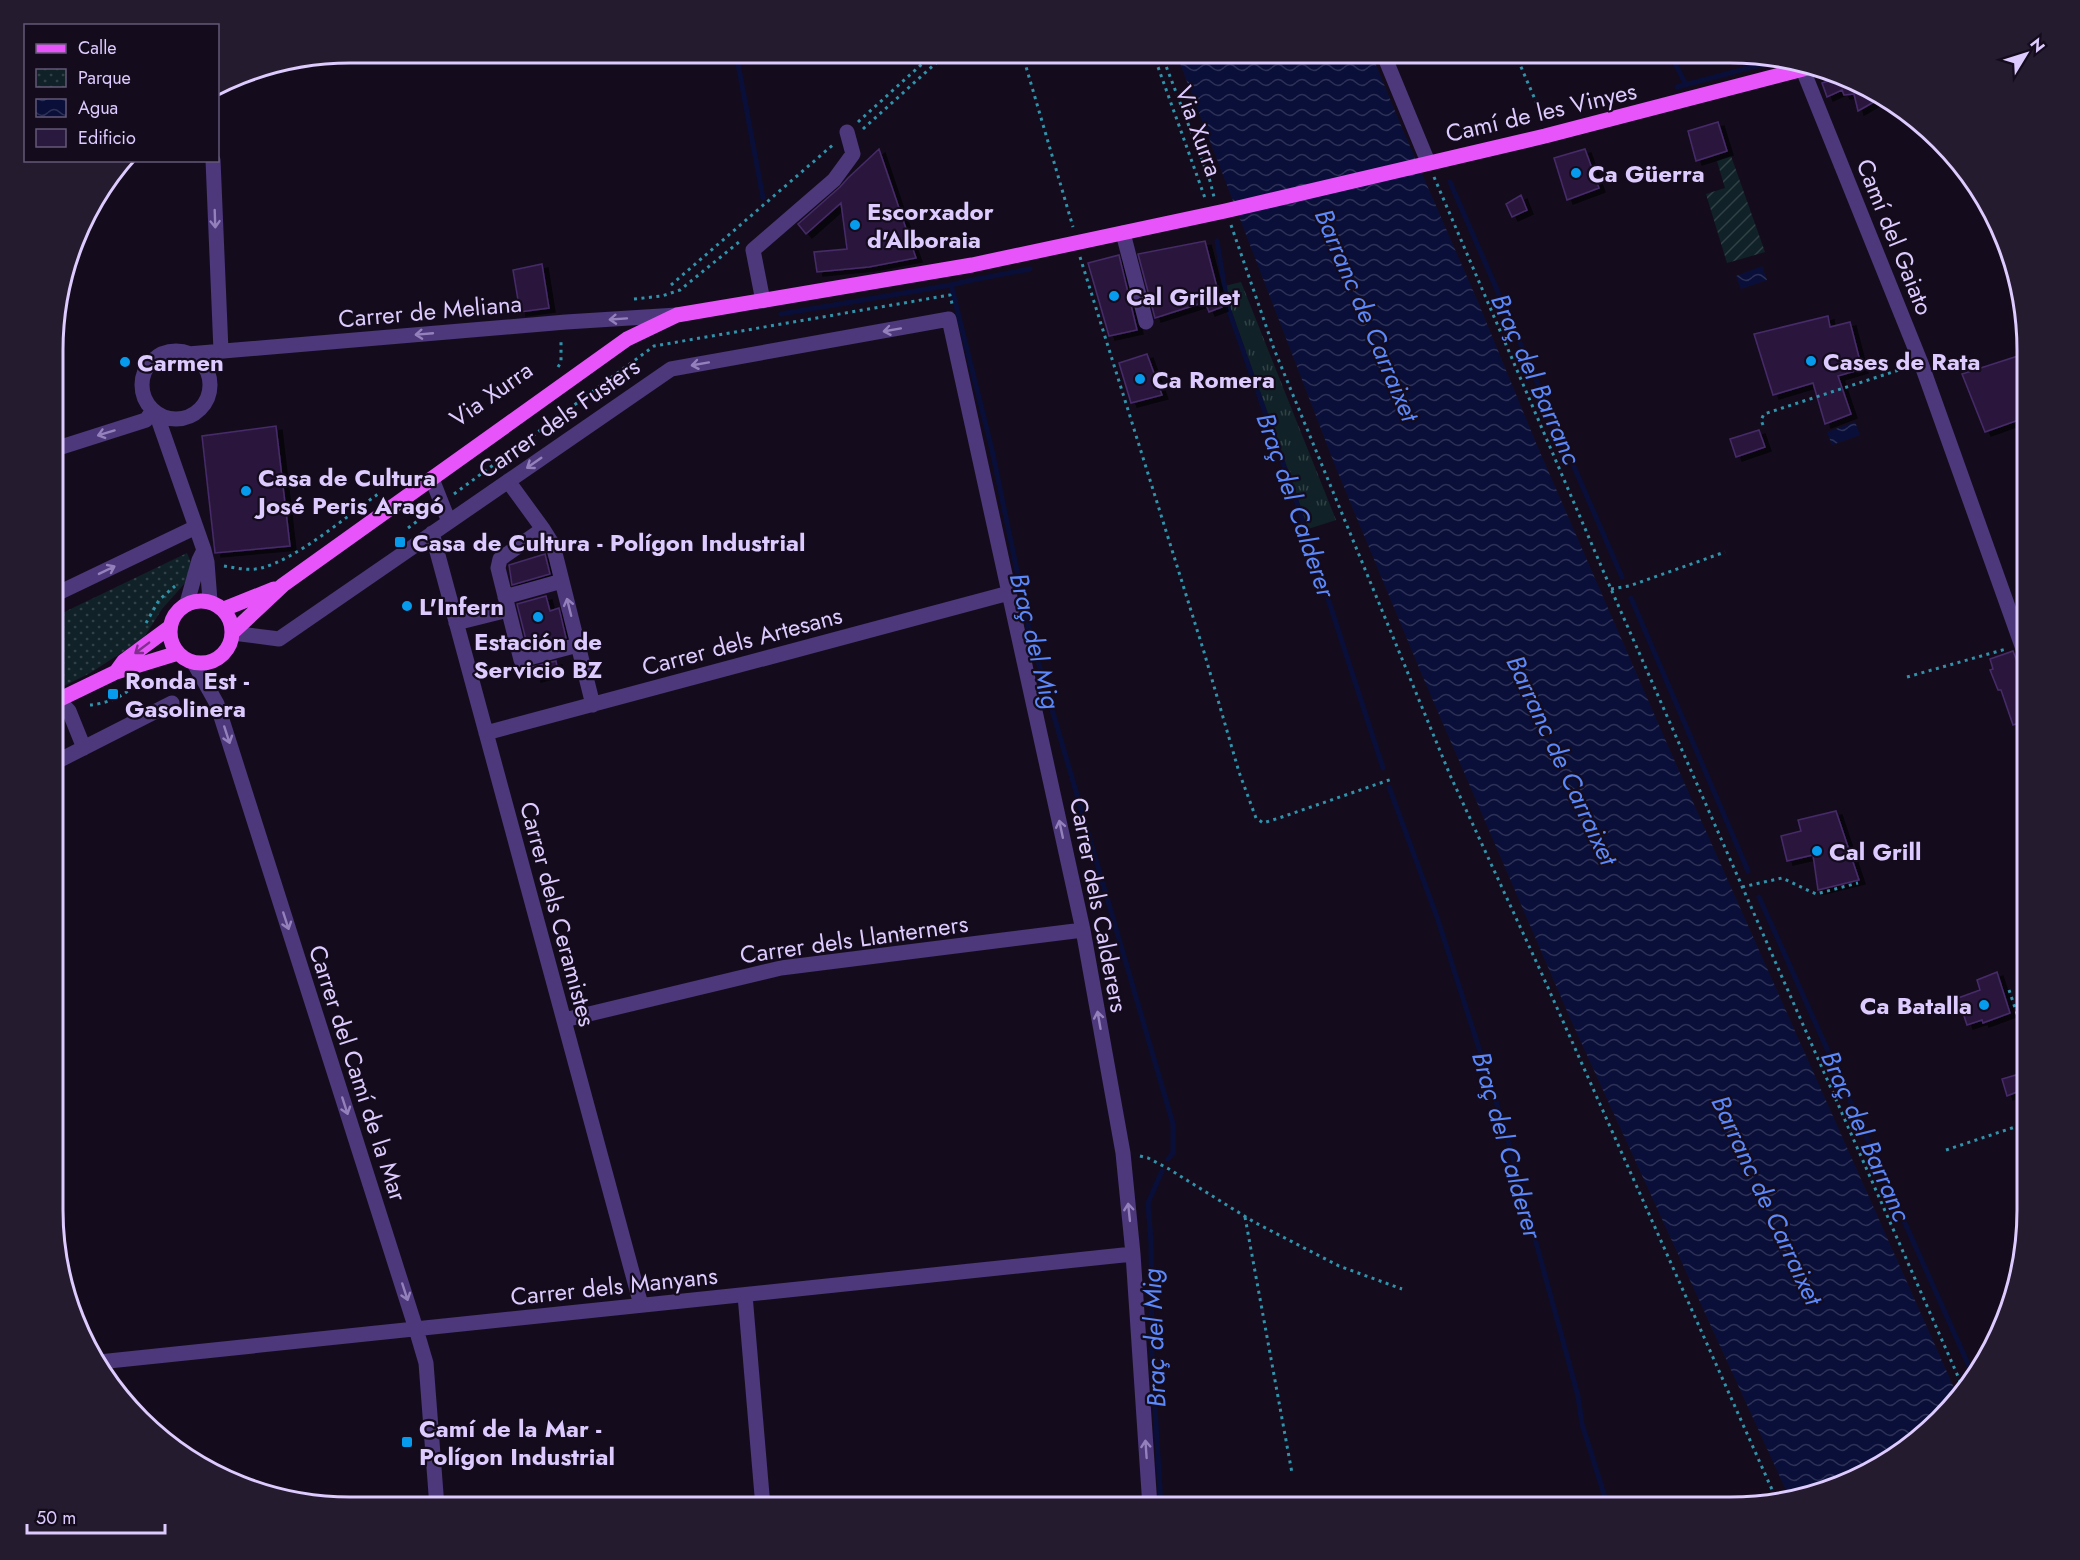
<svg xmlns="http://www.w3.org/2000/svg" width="2080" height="1560" viewBox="0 0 2080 1560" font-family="Jost,sans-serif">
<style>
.grass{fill:url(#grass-tufts)}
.park{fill:url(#park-dots)}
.garden{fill:url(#garden-furrows)}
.water{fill:url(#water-waves)}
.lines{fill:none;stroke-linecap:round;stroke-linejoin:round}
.stream{stroke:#0a0f39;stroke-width:5}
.building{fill:#2a193e;stroke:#472b69;stroke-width:1.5;filter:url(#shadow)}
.path{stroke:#3093ab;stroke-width:3;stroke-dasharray:3 4.5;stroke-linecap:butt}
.minor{stroke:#4c387b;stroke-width:15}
.major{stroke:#e754fa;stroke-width:15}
.oneway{stroke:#9481bc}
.oneway2{stroke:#7e308c}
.poi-dot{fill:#069bed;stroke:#140c1d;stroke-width:2}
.labels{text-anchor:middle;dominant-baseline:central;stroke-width:4.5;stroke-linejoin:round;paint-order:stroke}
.street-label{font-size:24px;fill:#ddcafe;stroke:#140c1d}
.poi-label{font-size:24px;font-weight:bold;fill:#ddcafe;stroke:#140c1d;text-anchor:start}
.water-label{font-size:26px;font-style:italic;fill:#5b88fb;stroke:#140c1d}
.rim{fill:none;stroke:#ddcafe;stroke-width:3}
</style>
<defs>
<pattern id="grass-tufts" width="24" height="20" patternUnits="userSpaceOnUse" patternTransform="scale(1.5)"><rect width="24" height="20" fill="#102227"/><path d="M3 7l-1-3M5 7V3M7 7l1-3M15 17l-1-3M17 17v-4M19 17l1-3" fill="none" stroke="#324147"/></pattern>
<pattern id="park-dots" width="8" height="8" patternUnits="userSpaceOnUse" patternTransform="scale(1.5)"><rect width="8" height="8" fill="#102227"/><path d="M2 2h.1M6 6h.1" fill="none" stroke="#324147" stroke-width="1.8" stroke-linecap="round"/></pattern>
<pattern id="garden-furrows" width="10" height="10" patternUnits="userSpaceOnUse" patternTransform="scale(1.5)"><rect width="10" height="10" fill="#102227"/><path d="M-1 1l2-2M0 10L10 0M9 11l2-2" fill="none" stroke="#324147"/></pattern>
<pattern id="water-waves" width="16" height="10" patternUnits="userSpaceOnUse" patternTransform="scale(1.5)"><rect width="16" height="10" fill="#0a0f39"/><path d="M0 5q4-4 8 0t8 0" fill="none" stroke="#2d3157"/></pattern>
<filter id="shadow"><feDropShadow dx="6" dy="4" stdDeviation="0" flood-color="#0009"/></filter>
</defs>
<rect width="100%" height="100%" fill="#140c1d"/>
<path class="grass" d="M1241,282l95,238 -28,9 -78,-222 -5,-21z"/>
<path class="park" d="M187,553l6,15 -8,15 -23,26 -19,30 -53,34 -36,18v-74z"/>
<path class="garden" d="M1731,156l34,96 -38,11 -21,-69 19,-6 -8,-27z"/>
<path class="water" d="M1176,53h195l31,75 76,174 58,141 136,312 287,644 -5,7 -93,71 -70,24 -221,-483 -148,-343 -86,-207z
M1762,266l5,14 -26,9 -5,-13z
M1855,422l5,13 -28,10 -5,-13z"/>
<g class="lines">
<path class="stream" d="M736,53l27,145
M1670,53l16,32
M1677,87l102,-27
M1450,182l172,395
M1217,241l11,67 67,189 88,271
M951,285l16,-4 63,-12
M781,314l170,-29 41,165 38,184 143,490v29l-5,6
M1631,598l117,273
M1389,787l48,130 69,216 72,263 4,28 26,83
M1759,897l214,478
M1161,1507l-9,-151 -1,-114 -3,-39 14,-32"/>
</g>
<path class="building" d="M1836,73l8,2 37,23 -23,13 -4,-17 -10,1 -2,-5 -15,7 -5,-14 16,-5z
M1718,122l9,29 -31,10 -8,-30z
M879,149l37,109 -47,9 -52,5 -3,-20 33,-3 -6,-46 -35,31 -8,-10 42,-37 8,-9z
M1585,149l14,39 -32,12 -13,-42z
M1521,195l6,15 -15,7 -6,-13z
M1205,241l17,66 -13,5 -4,-10 -50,16 -17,-64z
M1119,255l18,75 -28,6 -21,-73z
M542,264l7,44 -29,4 -7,-42z
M1828,316l2,11 20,-5 12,47 -24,7 13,38 -26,10 -12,-41 -40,12 -19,-61z
M2027,353v64l-42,15 -23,-58z
M1147,354l15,41 -31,8 -12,-40z
M276,426l14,120 -75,7 -13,-117z
M1759,430l6,17 -29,10 -6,-18z
M545,554l5,20 -38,11 -3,-20z
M546,596l4,15 9,-3 7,30 -38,10 -11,-44z
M2013,651l5,13 5,5 4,17v34l-14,5 -12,-35h-3l-8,-20 3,-1 -3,-10z
M556,661l2,11 -23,6 -3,-11z
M1836,811l23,69 -41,10 -5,-35 -26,6 -6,-25 20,-5 -3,-11z
M1997,972l13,41 -27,10 -1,-3 -15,5 -9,-27 22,-8 -3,-10z
M2016,1075l6,15 -15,6 -5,-17z"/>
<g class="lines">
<path class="path" d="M1022,53l51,174
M1153,53l52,145
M1161,53l49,128 4,16
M1515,53l25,58 2,9
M858,122l76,-69
M863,129l84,-76
M1434,177l177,412 353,801
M1231,225l43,124 176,426 91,197 237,531
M1080,257l124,395 35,120 17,46 7,5 16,-5 113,-39
M671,285l164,-142
M634,299l28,-3 18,-6 59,-48
M558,367l3,-5v-23
M1763,425l-2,-5 3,-6 141,-46
M454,494l200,-148 296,-51 2,9
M408,528l19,-14
M224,566c12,2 25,5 37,2 36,-9 86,-52 117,-74
M1611,589l18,-3 96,-34
M146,623l13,-23 16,-14
M1907,677l99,-28
M90,705c13,-1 37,-8 43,-21
M1742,887l40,-9 34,16 42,-11
M2009,990l18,53
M1946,1150l81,-27
M1140,1156l8,2 21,11 85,53 85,44 63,23
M1245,1217l47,256"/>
<path class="minor" d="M1383,53l45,109
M1803,70l118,293 106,297
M213,160l8,191
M1123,233l23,89
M763,301l-10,-51 81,-70 19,-26 -6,-22
M142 385a34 34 0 1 1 68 0a34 34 0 1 1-68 0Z
M188,354l378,-32 111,-7
M156,413l48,137 3,12 3,39
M55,449l91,-29 7,-10
M432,479l17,43
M508,481l35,48 10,16 40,160
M543,529l-43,30 -2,9 23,92 57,-15
M432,533l209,772
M54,595l142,-68
M505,597l57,-16
M187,603l12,-43 5,-10
M456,623l52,-13
M233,633l46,6 392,-270 278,-50 134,611 40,223 10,101 17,253
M194,663l23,41 199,625 10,34 11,144
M59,700l10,11 15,37
M486,733l523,-140
M54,763l118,-60
M564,1020l217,-52 302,-38
M745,1295l18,212
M99,1362l1034,-108"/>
<path class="major" d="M170 632a31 31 0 1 1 62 0a31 31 0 1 1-62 0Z
M224,609l50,-20
M234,631l49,-46 344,-246 50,-24 295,-50 253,-54 320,-75 266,-69
M116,672l8,-11 46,-34
M54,702l62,-30 62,-19"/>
</g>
<defs><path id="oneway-shaft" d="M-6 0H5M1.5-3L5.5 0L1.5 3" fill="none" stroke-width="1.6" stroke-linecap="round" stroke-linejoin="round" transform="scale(1.5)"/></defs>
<g class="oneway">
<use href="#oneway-shaft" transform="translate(215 219) rotate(88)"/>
<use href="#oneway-shaft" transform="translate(618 319) rotate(176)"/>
<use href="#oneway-shaft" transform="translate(892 330) rotate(170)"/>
<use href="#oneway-shaft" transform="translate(424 334) rotate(175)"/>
<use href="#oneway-shaft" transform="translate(700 364) rotate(170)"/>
<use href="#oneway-shaft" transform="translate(106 433) rotate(163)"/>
<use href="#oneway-shaft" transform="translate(534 463) rotate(145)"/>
<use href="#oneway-shaft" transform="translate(107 570) rotate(-26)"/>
<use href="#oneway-shaft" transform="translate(569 607) rotate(-104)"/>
<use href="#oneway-shaft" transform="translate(227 735) rotate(72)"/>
<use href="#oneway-shaft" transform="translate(1061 829) rotate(-102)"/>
<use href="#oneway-shaft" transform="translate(286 921) rotate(72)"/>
<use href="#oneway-shaft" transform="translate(1099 1020) rotate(-100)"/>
<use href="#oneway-shaft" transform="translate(345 1106) rotate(72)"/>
<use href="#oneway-shaft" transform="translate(1129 1212) rotate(-96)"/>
<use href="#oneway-shaft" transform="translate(405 1292) rotate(72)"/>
<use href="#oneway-shaft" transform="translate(1146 1449) rotate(-94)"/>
</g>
<use class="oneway2" href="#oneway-shaft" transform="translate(142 648) rotate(143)"/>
<g class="poi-dot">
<circle cx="1576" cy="173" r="6"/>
<circle cx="855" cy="225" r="6"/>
<circle cx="1114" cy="296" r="6"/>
<circle cx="1811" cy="361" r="6"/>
<circle cx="125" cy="362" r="6"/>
<circle cx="1140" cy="379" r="6"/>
<circle cx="246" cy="491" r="6"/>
<rect x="394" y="536" width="12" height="12" rx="3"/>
<circle cx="407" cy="606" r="6"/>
<circle cx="538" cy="617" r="6"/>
<rect x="107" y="688" width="12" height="12" rx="3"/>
<circle cx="1817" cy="851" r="6"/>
<circle cx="1984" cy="1005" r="6"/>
<rect x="401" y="1436" width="12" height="12" rx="3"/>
</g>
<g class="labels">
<g class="street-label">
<text transform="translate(1541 112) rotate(-13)">Camí de les Vinyes</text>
<text transform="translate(1199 131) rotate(70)">Via Xurra</text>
<text transform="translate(1895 237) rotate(68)">Camí del Gaiato</text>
<text transform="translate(430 311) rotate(-5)">Carrer de Meliana</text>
<text transform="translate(491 394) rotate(-35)">Via Xurra</text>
<text transform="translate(559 418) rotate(-35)">Carrer dels Fusters</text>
<text transform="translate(742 641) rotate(-15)">Carrer dels Artesans</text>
<text transform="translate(1099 905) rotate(79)">Carrer dels Calderers</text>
<text transform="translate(558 914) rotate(75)">Carrer dels Ceramistes</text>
<text transform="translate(854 939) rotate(-8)">Carrer dels Llanterners</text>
<text transform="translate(358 1073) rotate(72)">Carrer del Camí de la Mar</text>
<text transform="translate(614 1286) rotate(-6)">Carrer dels Manyans</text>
</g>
<g class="poi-label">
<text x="1588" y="173">Ca Güerra</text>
<text x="867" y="211">Escorxador<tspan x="867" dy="28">d'Alboraia</tspan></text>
<text x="1126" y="296">Cal Grillet</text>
<text x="1823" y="361">Cases de Rata</text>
<text x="137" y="362">Carmen</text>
<text x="1152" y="379">Ca Romera</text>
<text x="258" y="477">Casa de Cultura<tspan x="258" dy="28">José Peris Aragó</tspan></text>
<text x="412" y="542">Casa de Cultura - Polígon Industrial</text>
<text x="419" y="606">L'Infern</text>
<text x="538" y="641" text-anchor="middle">Estación de<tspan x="538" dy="28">Servicio BZ</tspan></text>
<text x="125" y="680">Ronda Est -<tspan x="125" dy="28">Gasolinera</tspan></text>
<text x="1829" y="851">Cal Grill</text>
<text x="1972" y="1005" text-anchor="end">Ca Batalla</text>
<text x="419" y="1428">Camí de la Mar -<tspan x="419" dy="28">Polígon Industrial</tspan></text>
</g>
<g class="water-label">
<text transform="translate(1367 315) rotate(67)">Barranc de Carraixet</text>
<text transform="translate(1536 379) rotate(66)">Braç del Barranc</text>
<text transform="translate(1296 505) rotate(71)">Braç del Calderer</text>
<text transform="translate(1035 641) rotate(76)">Braç del Mig</text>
<text transform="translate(1562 760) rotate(65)">Barranc de Carraixet</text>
<text transform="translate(1866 1136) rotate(66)">Braç del Barranc</text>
<text transform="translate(1507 1145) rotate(74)">Braç del Calderer</text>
<text transform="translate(1767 1200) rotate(65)">Barranc de Carraixet</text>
<text transform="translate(1154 1338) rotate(-92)">Braç del Mig</text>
</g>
</g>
<path d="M0 0H2080V1560H0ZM350 63H1730A287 287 0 0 1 2017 350V1210A287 287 0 0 1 1730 1497H350A287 287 0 0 1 63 1210V350A287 287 0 0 1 350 63Z" fill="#241b2f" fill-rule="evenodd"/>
<path class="rim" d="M350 63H1730A287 287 0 0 1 2017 350V1210A287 287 0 0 1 1730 1497H350A287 287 0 0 1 63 1210V350A287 287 0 0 1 350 63Z"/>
<rect x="24" y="24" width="195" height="138" fill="#140c1d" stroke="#645877" stroke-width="1.5"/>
<rect x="36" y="44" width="30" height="9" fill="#e754fa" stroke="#645877" stroke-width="1.5"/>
<text x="78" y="54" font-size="18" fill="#ddcafe">Calle</text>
<rect x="36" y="69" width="30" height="18" fill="url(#park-dots)" stroke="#645877" stroke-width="1.5"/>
<text x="78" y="84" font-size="18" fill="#ddcafe">Parque</text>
<rect x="36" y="99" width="30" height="18" fill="url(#water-waves)" stroke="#645877" stroke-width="1.5"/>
<text x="78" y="114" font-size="18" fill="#ddcafe">Agua</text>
<rect x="36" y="129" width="30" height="18" fill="#2a193e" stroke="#645877" stroke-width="1.5"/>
<text x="78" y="144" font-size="18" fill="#ddcafe">Edificio</text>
<g transform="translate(2026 54) rotate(52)" stroke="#140c1d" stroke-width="4.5" paint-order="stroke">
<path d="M0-4.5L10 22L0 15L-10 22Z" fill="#ddcafe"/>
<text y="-9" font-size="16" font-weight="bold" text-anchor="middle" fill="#ddcafe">N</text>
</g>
<path d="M27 1524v9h138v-9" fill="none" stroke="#ddcafe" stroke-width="3"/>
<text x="36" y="1524" font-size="18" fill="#ddcafe" stroke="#140c1d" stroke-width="4.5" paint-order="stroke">50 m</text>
</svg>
